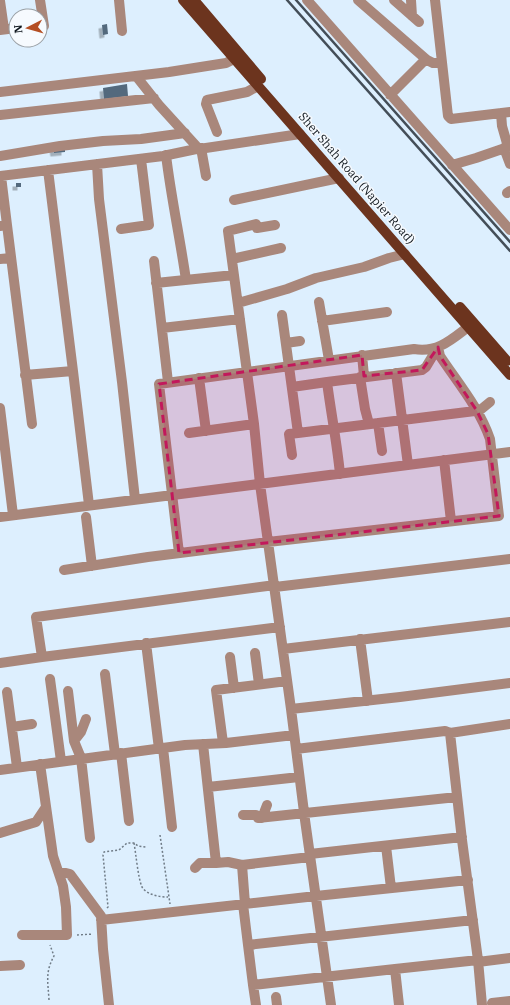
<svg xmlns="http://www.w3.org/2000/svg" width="510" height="1005" viewBox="0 0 510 1005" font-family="'IBM Plex Serif',serif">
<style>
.building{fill:#52697d;filter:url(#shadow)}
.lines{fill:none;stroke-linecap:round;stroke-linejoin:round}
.path{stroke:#707c87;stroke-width:1.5;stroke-dasharray:2 2;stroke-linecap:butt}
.minor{stroke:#a9877b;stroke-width:10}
.major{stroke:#6c341e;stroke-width:10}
.rail{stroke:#444e58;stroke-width:2.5}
.marked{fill:#c2185b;fill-opacity:0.2;stroke:#c2185b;stroke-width:3;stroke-dasharray:8 5;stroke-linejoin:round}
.labels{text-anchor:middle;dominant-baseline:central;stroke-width:3;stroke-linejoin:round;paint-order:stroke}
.street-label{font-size:12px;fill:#10181f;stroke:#f6fafe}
</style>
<defs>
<filter id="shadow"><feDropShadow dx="-3.5" dy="3.5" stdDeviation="0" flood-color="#0004"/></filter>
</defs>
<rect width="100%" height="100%" fill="#ddeffe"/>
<path class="building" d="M107,24l1,10 -5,1 -1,-10z
M127,84l1,12 -24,3 -1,-11z
M65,147v5l-11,1 -1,-5z
M16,183h5v4h-5z"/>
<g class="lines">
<path class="path" d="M160,835l10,69
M134,843c2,11 4,35 8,44 5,8 18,10 26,10
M107,908l1,-1 -5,-52 1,-3 15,-2 8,-7h7l4,3 8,1
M77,935l16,-1
M49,1000c-1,-18 -4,-28 5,-44l-4,-11"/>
<path class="minor" d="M119,0l3,31
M307,0l203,230
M358,0l69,60 6,3h9
M394,0l25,22
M411,0l1,16
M435,0l13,116 3,3 59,-7
M0,1l4,28
M40,26h4l-4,-26
M0,30l16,-2
M136,76l23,29 40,44 101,-15
M0,92l169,-20 57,-9 8,-4
M390,95l36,-36
M0,115l154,-17
M217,132l-11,-28 1,-4 40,-8 11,-6
M504,148l6,16
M166,155c5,42 14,83 20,125
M0,156l60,-10 43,-5 38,-2 44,-6
M97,164l2,35 23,183 13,117
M452,165l24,-7 32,-11 -6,-21 -1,-13
M0,176l163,-20 38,-8 5,28
M507,193l3,-2
M234,200l105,-22
M7,225l25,199
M0,226l7,-1 -6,-49
M121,229l28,-4 -8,-66
M0,259l11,-1
M232,259l49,-11
M154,261l14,121
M156,283l78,-8
M319,302l10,58
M238,303l49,-14 29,-11 48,-11 25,-9 16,-4
M282,315l16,118 -9,1 3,21
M322,321l65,-9
M162,328l78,-9
M286,343l14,-2
M362,355l2,21
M73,371l16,134
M396,373l12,92
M25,375l48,-4 -25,-201
M360,377l5,32 4,15
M199,378l7,53
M327,382l95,-12 4,-3 12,-20
M292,387l35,-5c4,31 10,61 13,92
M0,408l13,107
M378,423l4,28
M254,424l6,60 31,225
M189,433l65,-9 -26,-193 28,-7 1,4 18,-3
M298,433l177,-22h4l11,-9
M444,460l7,61
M0,517l510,-65
M86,517l6,49
M179,553l-20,-169 255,-35c23,4 37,-9 54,-22
M64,570l84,-13 120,-15 231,-26 -9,-77c-10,-30 -32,-56 -50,-83l-2,-9
M275,585l-239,32 6,40 238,-30
M275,587l235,-28
M360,639l8,62
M146,643l13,106
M283,649l227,-27
M255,653l4,31
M230,657l4,31
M0,663l42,-6
M105,674l10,80
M50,679l11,82
M68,691l6,50 7,17 9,80
M7,692l10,75
M12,727l20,-3
M450,733l60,-9
M74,741l7,-9 5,-13
M223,743l-7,-53 71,-9
M163,748l9,79
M296,749l149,-18 5,2 12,107 16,120 -83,9
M121,753l8,68
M0,770l185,-25 41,-2 68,-8
M208,787l91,-10
M243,815h13l2,3 199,-21
M262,818l5,-13
M0,833l36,-11 10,-15
M386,846l5,42
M310,854l152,-17
M216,863l12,-1 14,3 68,-8
M242,865l3,39
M195,868l5,-5h16l-13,-119
M59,873h7l4,1 31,42 2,33 6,56
M243,904l5,41 225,-25
M101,920l215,-24 152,-16
M22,935h45l-1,-28 -3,-21 -10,-30 -13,-92
M248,945l5,40 142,-16 4,36
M478,960l4,45
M478,962l32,-4
M0,966l20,-1
M253,985l3,20
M276,997l1,8
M492,1003l18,-2
M331,1005l-26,-185 -14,-111 109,-12 110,-14"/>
<path class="major" d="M183,0l327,375
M194,0l67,79
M460,307l47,54"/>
<path class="rail" d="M287,0l223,251
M296,0l214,242"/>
</g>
<path class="marked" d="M438,347l2,9 37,55 11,23 11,82 -320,37 -20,-169 203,-29 2,21 58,-6z"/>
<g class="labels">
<g class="street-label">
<text transform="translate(357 178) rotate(49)">Sher Shah Road (Napier Road)</text>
</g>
</g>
<g transform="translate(28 28) rotate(264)"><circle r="19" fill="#f6fafe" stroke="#9aa0a5"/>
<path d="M0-3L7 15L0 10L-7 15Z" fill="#b44e23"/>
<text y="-6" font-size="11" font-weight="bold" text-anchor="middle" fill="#10181f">N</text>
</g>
</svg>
